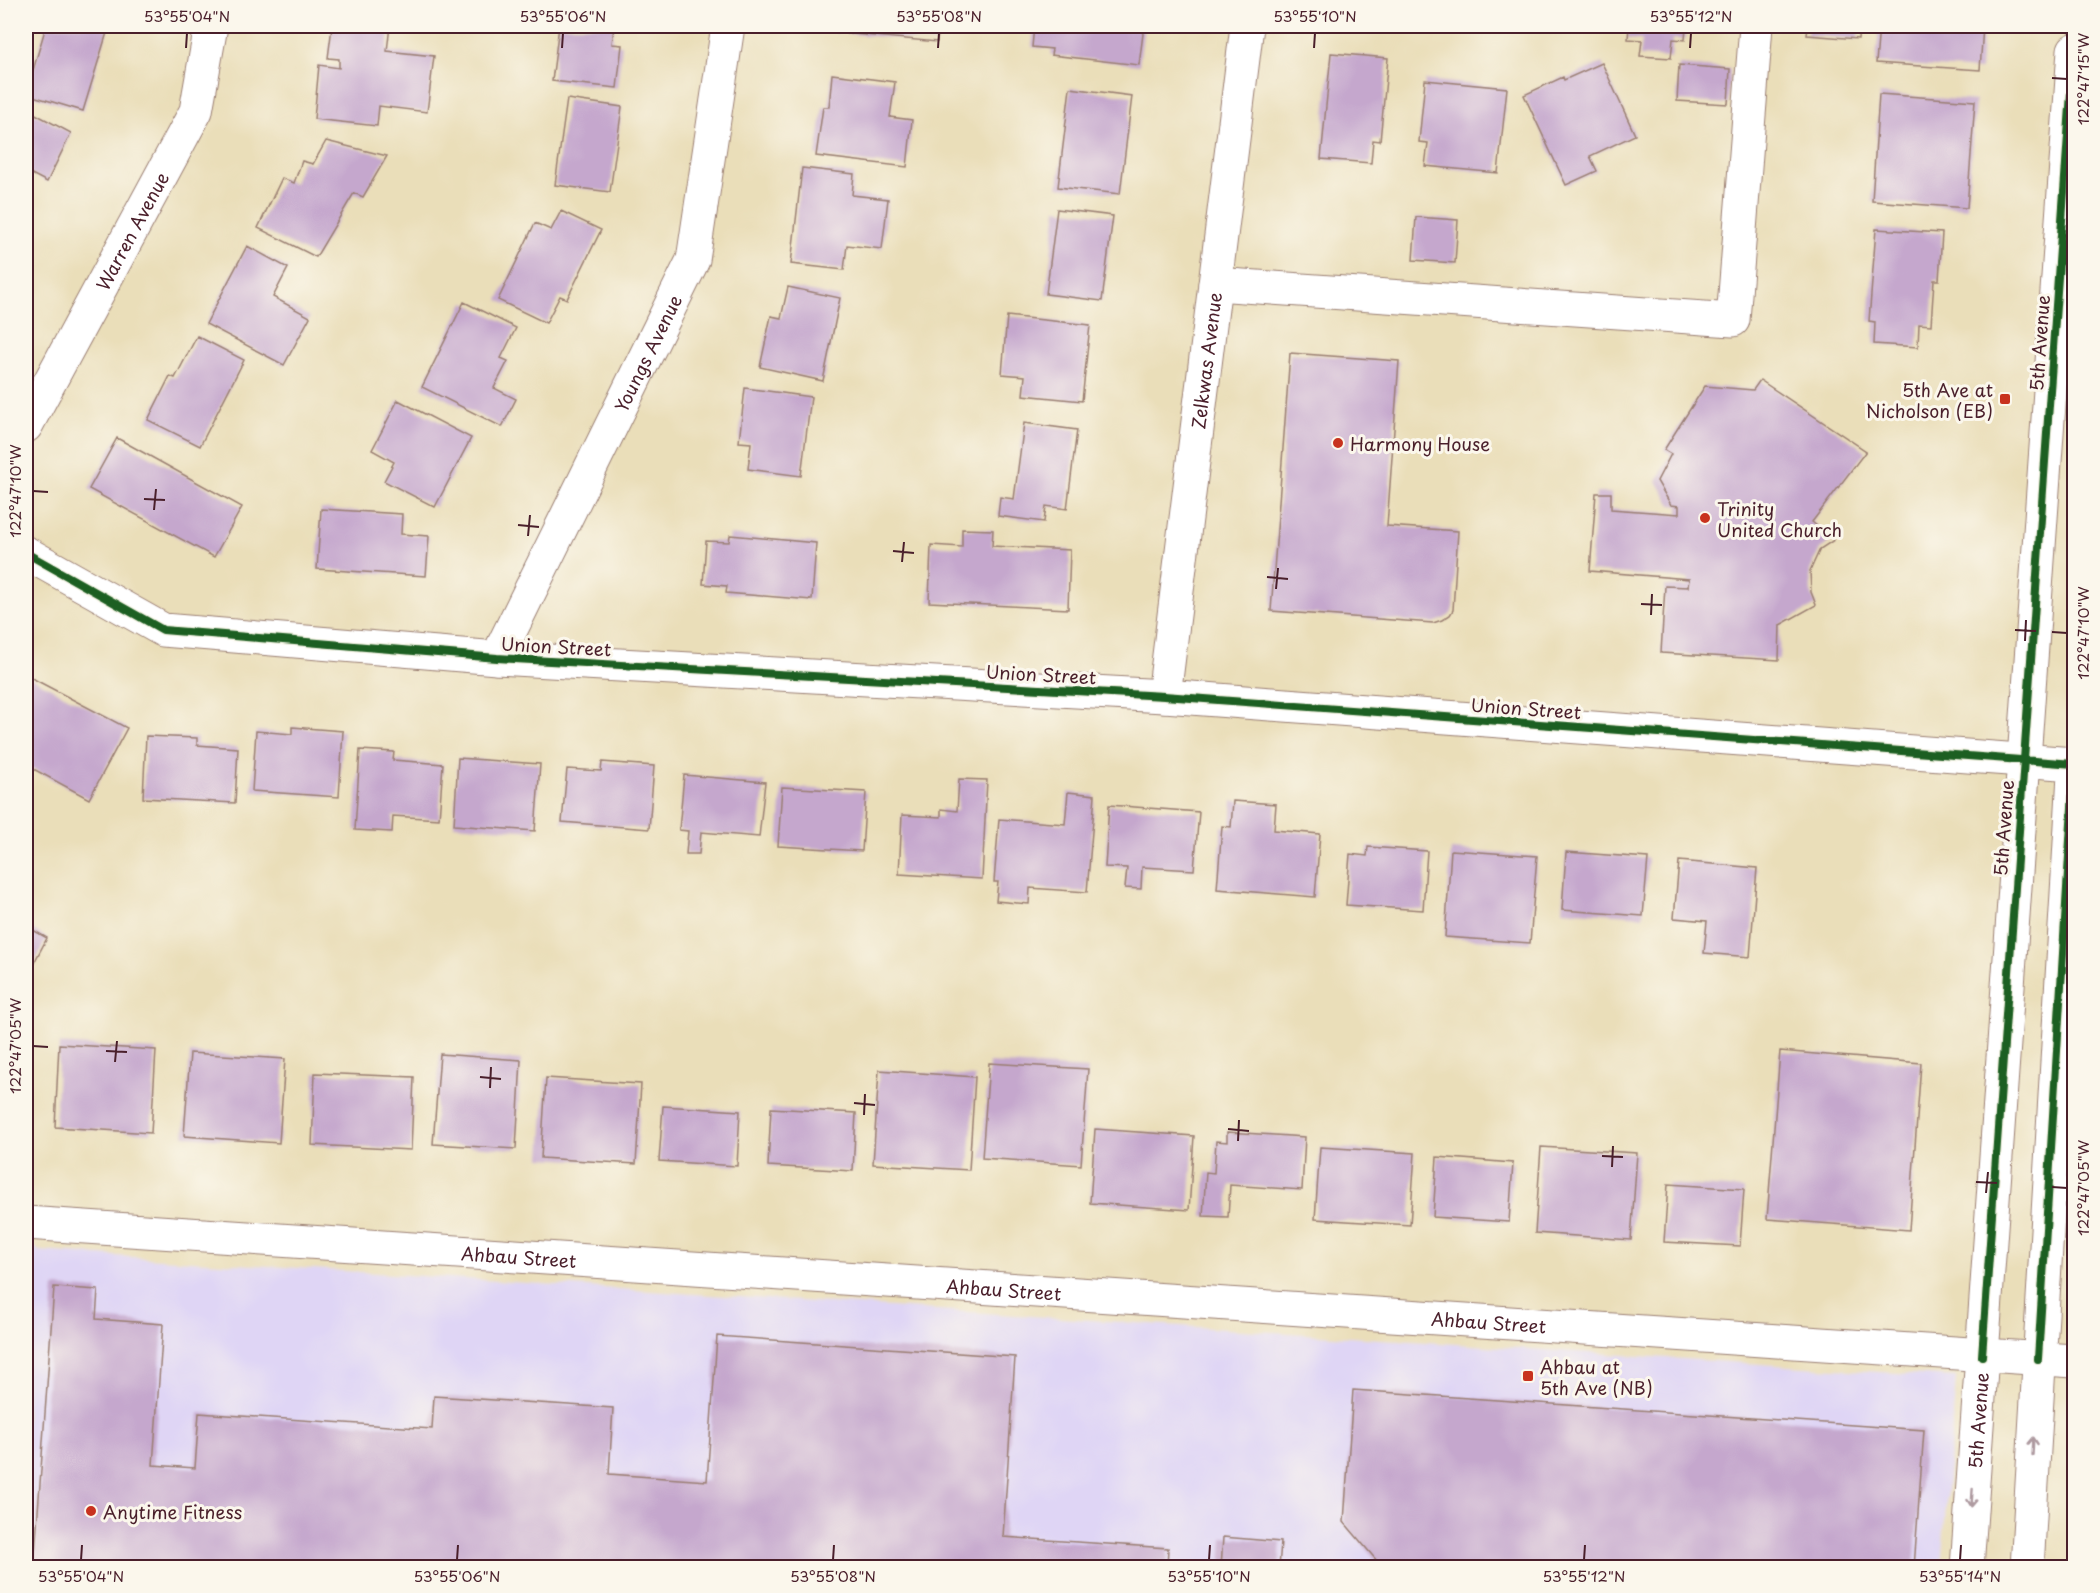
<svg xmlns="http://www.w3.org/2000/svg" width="2100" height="1593" viewBox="0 0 2100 1593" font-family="'Playpen Sans',sans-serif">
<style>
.built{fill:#dfd5f5}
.building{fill:#c5a7cd}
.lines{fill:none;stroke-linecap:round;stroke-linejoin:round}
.minor-casing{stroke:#9a7e72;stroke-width:35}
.major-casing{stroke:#9a7e72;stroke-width:35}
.minor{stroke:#fff;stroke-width:33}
.major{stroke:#fff;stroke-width:33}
.cycleway-casing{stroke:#fbf7ec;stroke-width:11}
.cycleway{stroke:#1b5e20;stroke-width:8}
.oneway{stroke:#ae9aa0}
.ticks{fill:none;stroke:#4a1f2b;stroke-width:2}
.poi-dot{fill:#c8321e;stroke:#fbf7ec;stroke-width:2}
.labels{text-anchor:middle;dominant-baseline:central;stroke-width:6;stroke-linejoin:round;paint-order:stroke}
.street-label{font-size:18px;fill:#4a1f2b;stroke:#fbf7ec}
.poi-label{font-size:18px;fill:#4a1f2b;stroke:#fbf7ec;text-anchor:start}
.neatline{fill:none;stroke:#4a1f2b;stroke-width:2}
.ticks-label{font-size:15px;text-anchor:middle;fill:#4a1f2b}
</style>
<rect width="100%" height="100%" fill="#fbf7ec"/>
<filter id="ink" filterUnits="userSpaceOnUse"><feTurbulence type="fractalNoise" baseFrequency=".0167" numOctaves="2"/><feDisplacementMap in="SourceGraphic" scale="12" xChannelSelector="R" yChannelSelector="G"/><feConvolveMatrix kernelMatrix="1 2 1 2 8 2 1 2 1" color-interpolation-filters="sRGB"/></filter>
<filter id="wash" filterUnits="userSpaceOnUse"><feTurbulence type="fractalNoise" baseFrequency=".008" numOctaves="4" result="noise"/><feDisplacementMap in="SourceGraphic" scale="24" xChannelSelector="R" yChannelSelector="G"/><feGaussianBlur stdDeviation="1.35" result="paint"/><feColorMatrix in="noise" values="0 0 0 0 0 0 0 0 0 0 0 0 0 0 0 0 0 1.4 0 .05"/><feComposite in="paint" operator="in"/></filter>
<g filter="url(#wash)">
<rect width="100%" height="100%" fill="#eadeb9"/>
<path class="built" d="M26,1241l13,10 1917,126 -15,190h-1915z"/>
<g id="blocks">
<path class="building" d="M46,26h63l-26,85 -57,-17z
M338,26h52l-3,25 47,5 -7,56 -48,-6 -2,20 -63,-7 5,-54 20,3v-9l-11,-1 4,-31 6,1z
M559,26h55l-2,18 10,1 -5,43 -65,-7z
M813,26h126l-2,16 -125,-12z
M1034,26h110l-5,39 -88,-10 1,-6 -20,-2z
M1629,26h57l-1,14 -12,-1 -2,19 -31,-2 2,-16 -14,-1z
M1808,26h51l-1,13 -51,-4z
M1879,26h104l-3,44 -104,-7z
M1331,53l57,5 -8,83 -7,-1 -2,23 -50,-4z
M1602,63l33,72 -45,21 7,15 -31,14 -42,-90 39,-18 1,3z
M1679,65l51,4 -2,35 -51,-3z
M832,74l63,8 -5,35 22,3 -5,47 -91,-11 7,-49h6z
M1425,80l82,8 -9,85 -73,-7 3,-23 -9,-1z
M1070,88l62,8 -12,98 -62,-7z
M1879,94l96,7 -8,107 -95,-7z
M567,99l55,8 -12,85 -55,-7z
M26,109l45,24 -24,49 -21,-11z
M326,141l61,15 -24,41 -9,-4 -38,64 -58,-29 24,-50 12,5 8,-22 11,3z
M802,168l52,6 -2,21 36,4 -6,50 -35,-4 -3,25 -53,-6z
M1057,209l56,7 -11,85 -56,-7z
M561,211l40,19 -34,69 -7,-3 -14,27 -48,-23 37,-77 16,7z
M1416,217l42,3 -3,43 -42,-3z
M1876,229l66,4 -3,47h-5l-3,45 -12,-1 -1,23 -44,-3 1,-22 -6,-1z
M247,246l41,22 -15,29 37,20 -26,48 -78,-41z
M788,287l52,11 -17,83 -63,-14 11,-51 10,2z
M464,302l52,26 -15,30 7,3 -14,27 22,11 -14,28 -80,-40z
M1007,316l83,9 -8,76 -59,-6 2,-19 -23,-2z
M197,336l47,24 -44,86 -52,-26 22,-44 5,2z
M1290,353l109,8 -12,165 71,5 -5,79 -3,5 -8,5 -9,3 -162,-12z
M1760,380l106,71 -54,71 22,18 -14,9 -10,22 1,21 5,13 -36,20 -1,35 -118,-7 4,-67 23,1 1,-8 -99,-8 6,-78h15v16l68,5v-8l-8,-1 -14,-24 14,-27 -7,-4 12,-19 29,-45 48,4z
M745,388l66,9 -10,79 -53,-7 3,-26 -12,-1z
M398,400l73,38 -36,69 -51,-26 10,-19 -22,-12z
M1024,423l53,7 -10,79 -21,-3 -2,16 -46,-6 2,-19 14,2z
M117,438l125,69 -28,50 -125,-68z
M321,509l81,5 -1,20 28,2 -3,40 -109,-7z
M962,529l31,1 -1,16 78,4 -2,59 -139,-7 2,-57 31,2z
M730,535l86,8 -4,57 -86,-7 1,-7 -24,-2 3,-43 23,1z
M26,675l101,53 -38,71 -63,-34z
M292,727l51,4 -4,66 -87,-6 4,-60 36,3z
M146,736l51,2v7l41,3 -3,55 -92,-5z
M360,750l34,2 -1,8 50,4 -4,55 -46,-3 -1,16 -37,-2z
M458,758l82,6 -5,67 -81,-6z
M602,762l52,4 -5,63 -87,-7 5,-53 34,2z
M684,775l81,7 -6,55 -58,-5 -2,22h-13l2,-23 -9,-1z
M959,779l28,1 -5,99 -83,-5 3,-59 39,2v-8l16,2z
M782,787l84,5 -4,59 -84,-5z
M1068,792l27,3 -8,97 -57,-4 -1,16 -33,-3 2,-19h-4l5,-63 66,5z
M1233,801l43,3 -2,26 46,4 -5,63 -98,-8 5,-63 9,1z
M1109,805l90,7 -5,58 -52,-3 -1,22 -16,-1 2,-20 -22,-1z
M1368,847l59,4 -4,59 -77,-5 4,-51 17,2z
M1451,850l86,6 -7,87 -85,-6z
M1566,852l82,6 -5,58 -81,-6z
M1679,861l78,7 -7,89 -46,-4 3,-32 -33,-3z
M26,926l21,12 -21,40z
M59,1044l97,6 -5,83 -96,-6z
M1780,1051l141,12 -12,167 -142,-11z
M190,1053l95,6 -6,84 -95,-7z
M440,1054l81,6 -5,89 -83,-5z
M989,1063l99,6 -7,96 -99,-7z
M879,1070l96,7 -6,93 -96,-6z
M315,1073l99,4 -3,73 -99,-5z
M546,1078l95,6 -5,80 -95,-6z
M663,1106l77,5 -3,55 -78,-5z
M771,1108l85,5 -3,58 -85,-5z
M1095,1129l99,7 -5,74 -99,-7z
M1227,1132l78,5 -3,53 -72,-5 -2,32 -25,-1 3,-44 8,1 2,-32 11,1z
M1320,1147l95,6 -5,72 -95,-6z
M1541,1147l96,6 -6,87 -96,-7z
M1437,1157l76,6 -4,59 -76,-5z
M1668,1184l76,5 -4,57 -76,-4z
M54,1287l44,3 -2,29 67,5 -10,141 42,3 4,-55 233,16 2,-33 179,12 -4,66 98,7 10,-145 298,21 -12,180 165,11 -1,20h-1133z
M1353,1390l571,40 -10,138h-531l-39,-46z
M1223,1537l58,5 -2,26h-58z"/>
</g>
</g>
<g filter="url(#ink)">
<use href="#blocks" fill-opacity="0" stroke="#9a7e72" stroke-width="1.5"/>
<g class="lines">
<defs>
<g id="minor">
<path d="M1215,284l518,36 23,-294"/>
<path id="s1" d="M26,426l170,-315 15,-85"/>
<path d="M26,553l137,77 334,28 667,38 910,68"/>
<path id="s2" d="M497,658l196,-398 35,-234"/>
<path id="s3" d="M1164,696l83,-670"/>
<path id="s4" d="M26,1223l2048,138"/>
</g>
<g id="major">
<path id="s5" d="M1967,1568l107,-1518"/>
<path d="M2027,1568l47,-793"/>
</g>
</defs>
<use href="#minor" class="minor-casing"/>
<use href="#major" class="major-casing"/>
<use href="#minor" class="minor"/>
<use href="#major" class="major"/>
<defs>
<path id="cycleway" d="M26,553l137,77 334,28 667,38 910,68
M1982,1356l92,-1306
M2038,1359l36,-584"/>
</defs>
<use href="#cycleway" class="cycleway-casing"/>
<use href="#cycleway" class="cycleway"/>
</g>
<defs><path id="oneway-shaft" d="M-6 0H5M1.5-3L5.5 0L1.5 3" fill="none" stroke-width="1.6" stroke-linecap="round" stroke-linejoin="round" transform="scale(1.5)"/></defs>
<g class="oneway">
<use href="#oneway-shaft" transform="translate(2033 1446) rotate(-87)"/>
<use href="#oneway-shaft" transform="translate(1972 1498) rotate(94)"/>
</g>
</g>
<path class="ticks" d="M186,48l1,-15M562,48l1,-15M938,48l1,-15M1314,48l1,-15M1690,48l1,-15M2052,78l15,1M33,491l15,1M144,499l21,1M154,510l2,-21M518,525l21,2M528,536l2,-21M893,551l21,2M902,562l2,-20M1267,577l21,2M1276,589l2,-21M1641,604l21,1M1651,615l1,-21M2015,630l21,1M2052,632l15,1M2025,641l1,-21M33,1046l15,1M106,1051l21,1M115,1062l2,-21M480,1077l21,2M490,1088l1,-21M854,1103l21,2M864,1115l1,-21M1228,1129l21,2M1238,1141l1,-21M1602,1156l21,1M1612,1167l1,-21M1976,1182l21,1M2052,1187l15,1M1986,1193l2,-21M81,1560l1,-15M457,1560l1,-15M833,1560l1,-15M1209,1560l1,-15M1584,1560l1,-15M1960,1560l1,-15"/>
<g class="poi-dot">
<rect x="1999" y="393" width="12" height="12" rx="3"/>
<circle cx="1338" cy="443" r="6"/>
<circle cx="1705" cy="518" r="6"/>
<rect x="1522" y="1370" width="12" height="12" rx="3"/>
<circle cx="91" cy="1511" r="6"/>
</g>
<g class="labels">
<g class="street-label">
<text stroke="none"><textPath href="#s1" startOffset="222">Warren Avenue</textPath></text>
<text transform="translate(2039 343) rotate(-86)">5th Avenue</text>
<text stroke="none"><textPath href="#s2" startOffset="340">Youngs Avenue</textPath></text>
<text stroke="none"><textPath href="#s3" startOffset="338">Zelkwas Avenue</textPath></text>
<text transform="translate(556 646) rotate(3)">Union Street</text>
<text transform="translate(1041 674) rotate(3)">Union Street</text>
<text transform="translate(1526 708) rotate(4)">Union Street</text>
<text transform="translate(2003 828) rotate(-86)">5th Avenue</text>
<text stroke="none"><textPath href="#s4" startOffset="494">Ahbau Street</textPath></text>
<text stroke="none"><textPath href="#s4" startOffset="980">Ahbau Street</textPath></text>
<text stroke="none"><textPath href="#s4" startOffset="1466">Ahbau Street</textPath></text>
<text stroke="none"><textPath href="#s5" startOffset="148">5th Avenue</textPath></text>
</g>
<g class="poi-label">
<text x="1993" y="389" text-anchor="end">5th Ave at<tspan x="1993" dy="21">Nicholson (EB)</tspan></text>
<text x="1350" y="443">Harmony House</text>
<text x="1717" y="508">Trinity<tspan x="1717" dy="21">United Church</tspan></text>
<text x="1540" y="1366">Ahbau at<tspan x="1540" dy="21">5th Ave (NB)</tspan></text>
<text x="103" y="1511">Anytime Fitness</text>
</g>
</g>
<rect width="2100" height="1593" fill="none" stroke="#fbf7ec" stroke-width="66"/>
<rect x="33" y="33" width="2034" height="1527" class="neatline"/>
<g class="ticks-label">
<text x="187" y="22">53°55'04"N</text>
<text x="563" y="22">53°55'06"N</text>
<text x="939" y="22">53°55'08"N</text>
<text x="1315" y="22">53°55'10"N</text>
<text x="1691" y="22">53°55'12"N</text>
<text transform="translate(2084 79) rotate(-90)" y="5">122°47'15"W</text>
<text transform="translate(16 491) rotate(-90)" y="5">122°47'10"W</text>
<text transform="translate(2084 633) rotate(-90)" y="5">122°47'10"W</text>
<text transform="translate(16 1046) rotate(-90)" y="5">122°47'05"W</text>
<text transform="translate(2084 1188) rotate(-90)" y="5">122°47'05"W</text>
<text x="81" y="1582">53°55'04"N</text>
<text x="457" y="1582">53°55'06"N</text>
<text x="833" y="1582">53°55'08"N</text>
<text x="1209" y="1582">53°55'10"N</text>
<text x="1584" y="1582">53°55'12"N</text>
<text x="1960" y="1582">53°55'14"N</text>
</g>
</svg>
